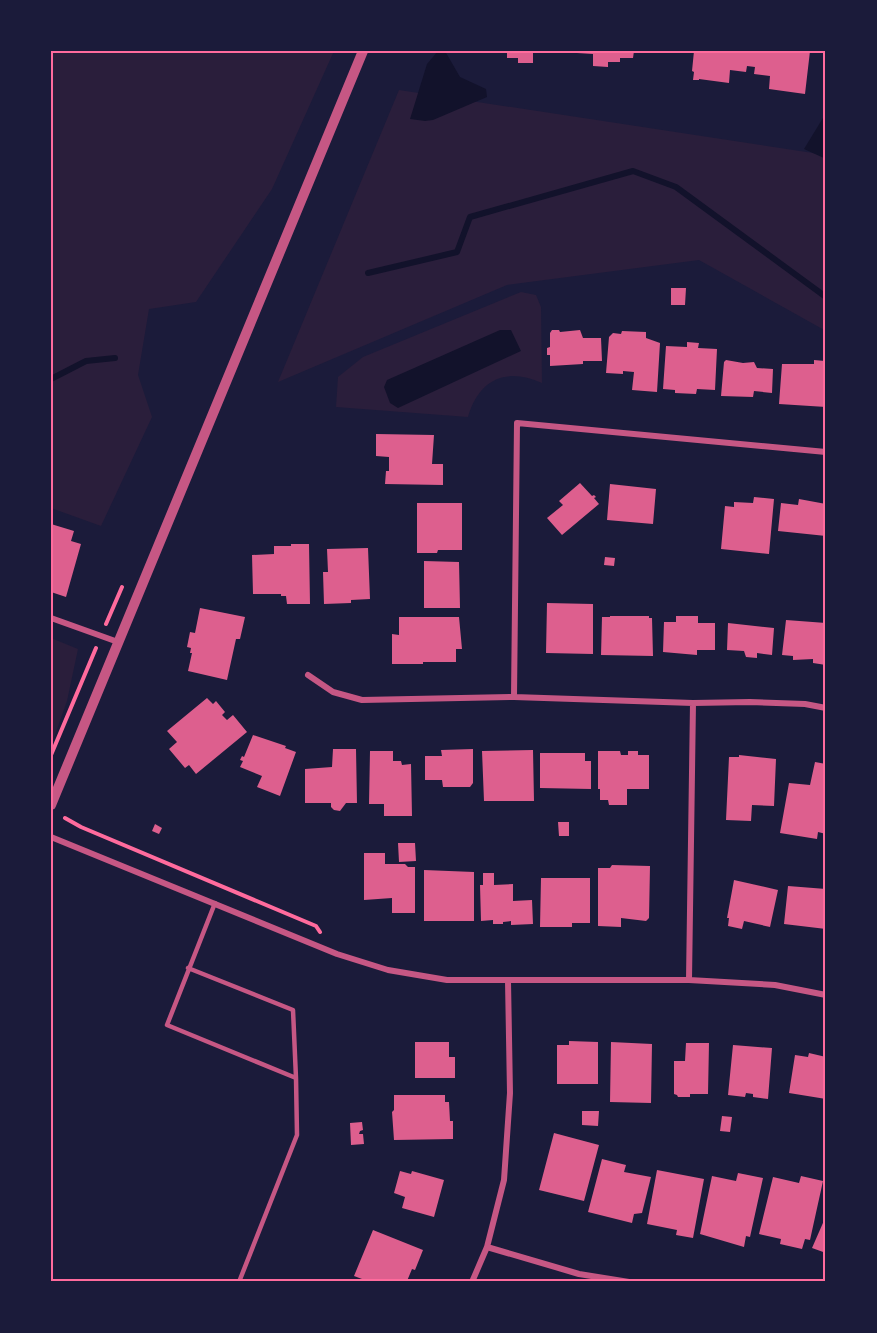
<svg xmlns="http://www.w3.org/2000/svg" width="877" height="1333" viewBox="0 0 877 1333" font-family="Karla,sans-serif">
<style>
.green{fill:#2a1e3b}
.water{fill:#12122b}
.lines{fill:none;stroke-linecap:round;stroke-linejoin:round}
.stream{stroke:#12122b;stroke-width:6}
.building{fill:#dd5f8e}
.path{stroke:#ff6b9d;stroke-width:4}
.service{stroke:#c65784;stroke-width:4.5}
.minor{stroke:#c65784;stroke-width:6}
.tertiary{stroke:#c65784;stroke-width:10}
.neatline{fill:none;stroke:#ff6b9d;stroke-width:2}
</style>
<rect width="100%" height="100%" fill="#1b1b3a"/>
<path class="green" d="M51,51h283l-62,138 -76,113 -47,7 -11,66 14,42 -51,109 -50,-18z
M399,90l427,65v176l-127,-71 -192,25 -229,97z
M521,292l15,3 5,12 1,76c-36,-16 -63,-4 -74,34l-132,-10 2,-30 25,-20z
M51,638l27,11 -11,52 -16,45z"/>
<path class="water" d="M438,51h7l15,26 26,12 1,8 -54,23 -8,1 -15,-2 17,-55z
M826,113v46l-22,-10z
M500,330h11l10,21 -123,57 -8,-5 -6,-16 3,-7z"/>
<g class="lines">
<path class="stream" d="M368,273l89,-21 13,-35 163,-46 43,16 150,110
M51,379l35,-18 29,-3"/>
</g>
<path class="building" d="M500,51h33v12h-15v-5h-11v-5h-7z
M577,51h57l-1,7h-13v4h-12v5l-15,-1v-12l-16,-1z
M694,51h116l-5,43 -36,-5 1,-13 -16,-2 1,-7 -8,-1 -1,6 -16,-2 -1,13 -30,-4v1h-6l1,-8 -2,-1z
M671,288h15l-1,17h-14z
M552,330h7l1,2 20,-2 3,8h18l1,23h-19v3l-33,2v-11h-3v-7l3,-1v-14z
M622,331l24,1v6l14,5 -3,49 -25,-2 2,-18 -11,-1v3l-17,-1 3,-36 4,-4 8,1z
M687,342l12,1 -1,5 19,1 -2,41 -18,-1 -1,5 -21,-1v-3l-12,-1 3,-43 21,1z
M726,360l17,3 11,-1 3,6 16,1 -1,24 -18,-2 -1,6 -32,-1 3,-34z
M814,360l11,1 1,46 -47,-3 3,-40h32z
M376,434l58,1 -2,29h11v21l-58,-1 1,-13h3v-14l-13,-1z
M580,483l12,13 2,-1 2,2 -2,1 5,6 -37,31 -15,-17 16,-13 -4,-4z
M610,484l46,5 -3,35 -46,-4z
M754,497l20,2 -5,55 -48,-5 4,-43 9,1v-5l19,1z
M799,499l27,5v32l-48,-5 3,-28 17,2z
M417,503h45v47h-24l-1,3h-20z
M51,524l23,7 -3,10 10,3 -15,53 -15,-5z
M291,544h18l1,60h-23l-1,-8h-5v-2h-28l-1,-39 22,-1v-8h17z
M368,548l2,51 -19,1v3l-27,1 -1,-32h5l-1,-23z
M605,557l10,1 -1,8 -10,-1z
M424,561l35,1 1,46h-36z
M547,603l46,1v50l-47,-1z
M200,608l45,9 -5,22h-4l-9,41 -39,-9 4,-18h-2l1,-5 -4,-1 3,-15 5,1z
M610,616h39v2h3l1,38 -52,-1 1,-38h8z
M676,616h22v7h17v27h-18v5l-34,-3 1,-30h12z
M399,617h60l3,32h-6v13h-33v2h-31v-30l7,1z
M786,620l40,3v42l-13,-2v-4l-20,1v-4l-11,-1z
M728,623l46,5 -2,27 -15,-2v5l-11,-1 -2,-6 -17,-1z
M207,698l6,6 3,-3 9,11 -3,3 5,5 6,-5 14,17 -51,42 -7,-9 -4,3 -16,-19 8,-7 -10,-11z
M253,735l33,11 -1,2 11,4 -16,44 -23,-9 5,-11 -22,-9 3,-6 -3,-1 2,-4 2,1z
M333,749h23l1,54h-11l-6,8 -6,-1 -3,-3v-4h-26v-34l27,-2z
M473,749v34l-3,4h-27l-1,-7h-17v-24h17l-1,-6z
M533,750l1,51h-50l-2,-50z
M370,751h23v10h8l1,4 9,-1 1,52h-28v-12h-15z
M598,751h22l1,4h7v-4h10v4h11v34h-22v16h-18l-1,-5h-8v-11h-2z
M540,753h45v8h6v28l-51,-1z
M739,755l37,4 -2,47 -22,-1 -1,16 -25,-1 3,-63h10z
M815,762l11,2v70l-8,-2 -1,7 -37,-6 9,-50 21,2z
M558,822h11v14h-10z
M155,824l7,4 -3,6 -7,-3z
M398,843h17l1,18 -17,1z
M364,853h21v11h20l3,3h7v46h-23v-15l-28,2z
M612,865l38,1 -1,52 -3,3 -25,-3v9l-23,-1v-58h12z
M424,870l50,2v49h-50z
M483,873h11v12l19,-1v17l19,-1 1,24 -22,1v-4l-8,1v2h-10v-4l-12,1 -1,-36h3z
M541,878h49v45h-18v4h-32z
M734,880l44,10 -8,37 -26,-6 -2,8 -14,-3 1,-8h-2z
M788,886l38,3v40l-42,-5z
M569,1041l29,1v42h-41v-39h12z
M415,1042h34v15h6v21h-40z
M611,1042l41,2 -1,59 -41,-1z
M686,1043h23l-1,51h-18v3h-12l-1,-2 -3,-1v-33h11z
M733,1045l39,3 -4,51 -15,-2v-3l-7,-1 -1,4 -17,-2z
M809,1053l17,4v42l-37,-6 6,-38 13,2z
M394,1095h51v7h4l1,19h3v18l-59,1 -2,-28 2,-2z
M582,1111h17l-1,15 -16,-1z
M722,1116l10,1 -2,15 -10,-1z
M362,1122l1,8 -3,1 -1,3h4l1,10 -13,1 -1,-22z
M554,1133l45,12 -15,56 -45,-11z
M602,1159l24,6 -2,7 27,5 -9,36 -8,1 -2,9 -44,-11z
M657,1170l47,9 -11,59 -17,-3 1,-5 -30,-6z
M400,1171l11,3 1,-3 32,9 -10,37 -32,-9 3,-11 -11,-4z
M738,1173l25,5 -13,59 -4,-1 -2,11 -44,-13 12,-58 24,5z
M801,1176l22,5 -13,59 -5,-1 -3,10 -22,-5 1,-5 -22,-5 14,-57 26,6z
M826,1216v37l-14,-5z
M373,1230l50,20 -8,20 -3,-1 -5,12 -37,1 -16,-6z"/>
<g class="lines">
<path class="path" d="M106,624l16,-37
M51,755l45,-107
M65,818l16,9 235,99 4,6"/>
<path class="service" d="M188,968l105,42 3,68 -129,-53 48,-122
M239,1282l58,-147 -1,-57"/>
<path class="minor" d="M51,618l67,24
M308,675l25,17 29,8 152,-3 179,6 57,-1 55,2 21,4
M514,697l3,-274 309,29
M51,837l286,117 51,16 59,10h242l86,5 51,10
M689,980l4,-277
M487,1247l92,27 50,8
M472,1282l15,-35 17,-67 6,-87 -2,-112"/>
<path class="tertiary" d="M51,805l312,-754"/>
</g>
<rect width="877" height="1333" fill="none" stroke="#1b1b3a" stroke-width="105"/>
<rect x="52" y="52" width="772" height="1228" class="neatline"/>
</svg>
